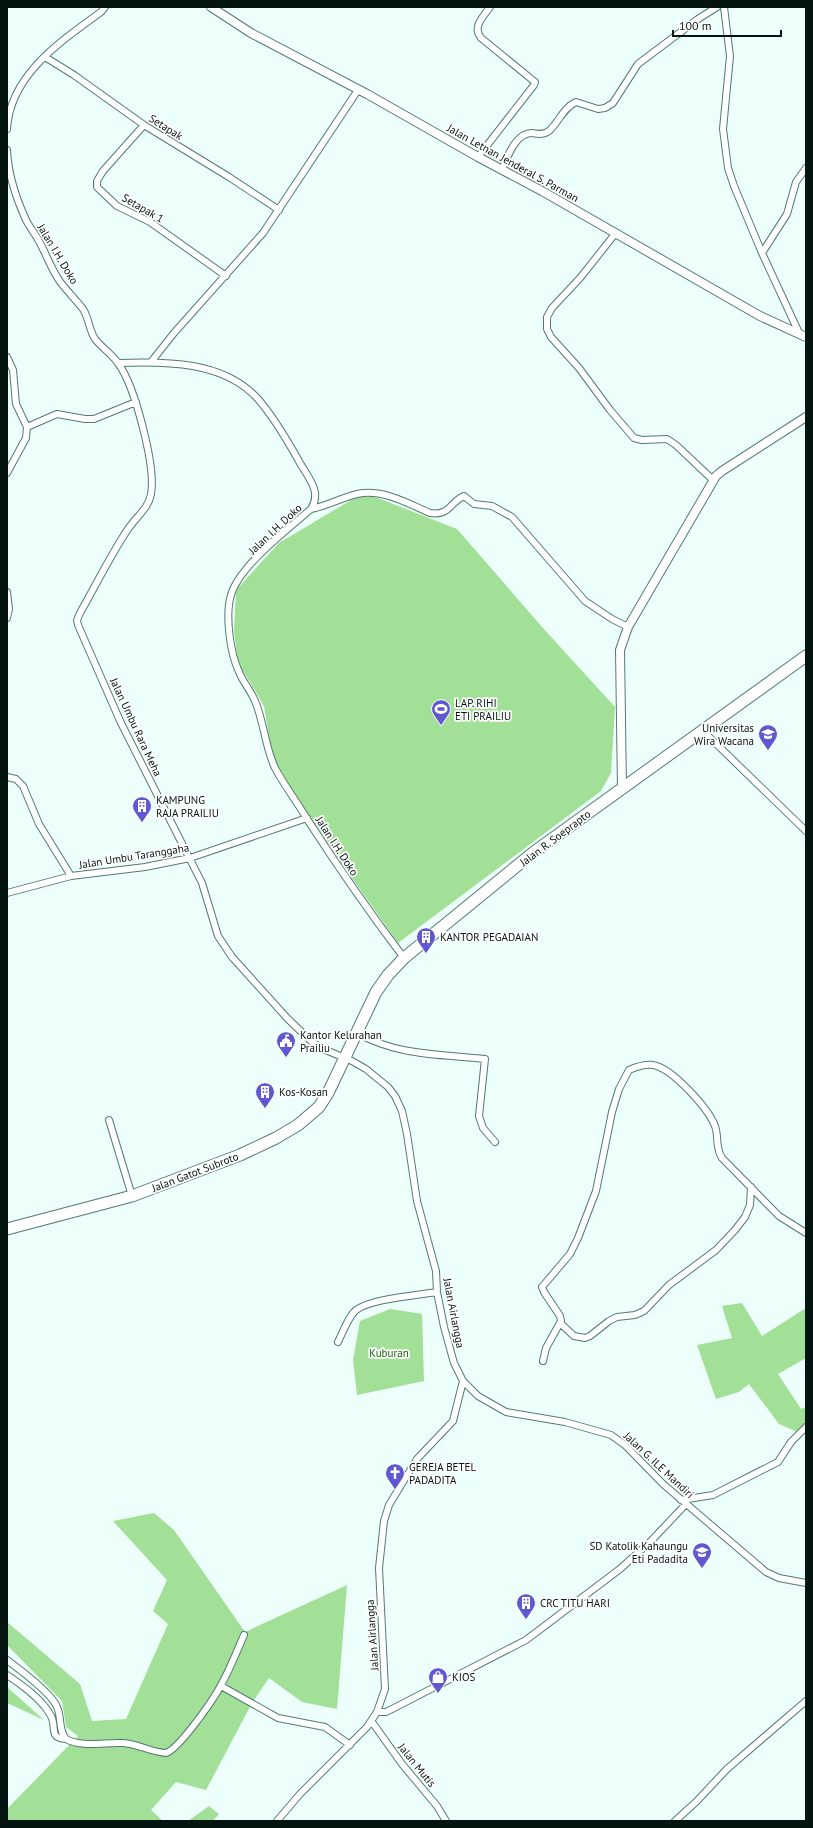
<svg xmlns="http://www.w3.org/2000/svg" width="813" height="1828" viewBox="0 0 813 1828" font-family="'PT Sans',sans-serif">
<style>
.green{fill:#a2df97}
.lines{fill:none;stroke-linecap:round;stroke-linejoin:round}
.street-casing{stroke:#527a72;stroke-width:8}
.secondary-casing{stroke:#527a72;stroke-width:10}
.highway-casing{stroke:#527a72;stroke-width:13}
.street{stroke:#fff;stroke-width:6}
.secondary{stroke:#fff;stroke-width:8}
.highway{stroke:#fff;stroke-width:11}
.labels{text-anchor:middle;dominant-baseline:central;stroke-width:3.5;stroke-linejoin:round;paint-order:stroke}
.street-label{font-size:11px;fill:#041411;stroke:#fff}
.poi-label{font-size:11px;fill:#041411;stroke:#fff;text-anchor:start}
.park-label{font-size:11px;fill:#146700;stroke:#fff}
</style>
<rect width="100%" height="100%" fill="#edfffb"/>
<path class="green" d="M373,496l84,33 85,98 73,80 -4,66 -10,18 -203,152 -56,-79 -52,-77 -18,-31 -8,-50 -17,-29 -9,-12 -4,-34 2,-41 43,-47 77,-46z
M742,1303l20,33 44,-28v50l-28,16 23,35 5,-2v18l-6,8 -21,-9 -30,-40 -10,8 -23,7 -19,-54 35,-7 -10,-32z
M390,1309l32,5 2,67 -67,14 -4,-35 7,-39z
M154,1513l20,17 71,102 102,-47 -10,124 -35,-7 -33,-24 -17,25 -46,87 -30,-8 -25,28 12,11h-156v-12l71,-73 -12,-9 -4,-26 -55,-56v-23l73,62 12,37 34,-2 42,-95 -15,-13 14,-31 -54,-59z
M7,1687l37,33 -37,-17z
M209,1806l10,8 -6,7h-25z"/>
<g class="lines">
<defs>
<path id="street" d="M724,7l6,49 -7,73 5,39 6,18 28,67 38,82
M45,57l29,18 70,50 85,52 50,33
M144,125l-41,46 -6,10v6l20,19 33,16 76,54
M7,129c3,-54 54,-88 94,-117l4,-5
M7,150c1,24 9,48 19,70 4,8 10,15 14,23 7,13 12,28 21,40 7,9 15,17 22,26 6,9 6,21 12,30 7,9 17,15 23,24 17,23 38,104 33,131 -2,14 -15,23 -23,35 -18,27 -32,56 -48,84l-3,7 1,5 43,98 81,160 16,53 14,21 56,62 23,22 10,7 31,13 14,8 22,18 7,9 7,15 5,23 10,67 19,70 1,21 7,35 10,36 9,18 -10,40 -36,38 -28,46 -5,16 -5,47 6,121 -8,23 -10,15 -67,67 -23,27
M478,157l56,-72 1,-3 -54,-44c-9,-11 2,-21 9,-31
M502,169c6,-12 13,-36 30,-36 6,1 12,2 17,-2 10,-9 14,-23 27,-29l22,7 7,-1 8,-5 25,-39 60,-45 19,-12
M615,234l-35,44 -28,30 -5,9v12l4,8 28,31 31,42 24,28 8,2 25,-1 9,6 37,35
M762,253l25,-39 9,-32 10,-14
M7,357l6,13 3,34 11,23 -1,11 -19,35
M151,362l23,-29 89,-100 95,-143
M118,363c47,-2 106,-2 140,36 14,16 32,46 42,64 9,16 22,29 11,46 -23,20 -72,57 -80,86 -6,20 -1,58 8,77 4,10 12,19 16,29 9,21 10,46 20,67 9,17 22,34 32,51 31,48 63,94 97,139
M27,427l30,-13 28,5h9l42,-17
M311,509c16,-3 30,-11 46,-15 25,-6 52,10 73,19 20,3 20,-11 34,-17l10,8 18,2 20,11 73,84 27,18 16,8
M7,592l2,17 -2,9
M702,730l104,101
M7,777l9,2 7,7 16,38 32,52
M7,893l64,-17 74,-9 45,-9 117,-40
M357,1033c41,23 83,21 128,26l-6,57 4,12 12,14
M109,1120l23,76
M560,1323l14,13 11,2 5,-2 19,-15 8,-4 18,-2 9,-4 25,-26 47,-35 19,-20 10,-13 5,-12 1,-18
M338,1342c5,-10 9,-22 16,-30 12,-13 65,-17 83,-20
M543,1361l3,-13 15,-27 -1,-5 -16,-24 -2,-5 28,-33 8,-16 18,-47 16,-79 7,-23 10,-19c7,-3 16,-6 24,-5 19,3 55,43 62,61 4,11 0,22 7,32l57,58 27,17
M463,1381l15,15 28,16 59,10 46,13 14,10 38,39 103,88 13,6 27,5
M681,1500l32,-5 65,-33 13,-20 15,-15
M7,1660c12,9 45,33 50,47 5,10 1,23 9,32 17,9 38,3 57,4 15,1 28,9 43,10 13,-4 48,-54 55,-68 9,-16 16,-34 23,-50
M7,1675c15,10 35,24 44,41 6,11 -3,22 15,23
M221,1686l57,32 47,9 25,18
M377,1712h9l10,-5 130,-67 94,-71 31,-28 35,-37
M372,1722l30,42 35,42 9,15
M675,1821l21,-19 31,-33 79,-68"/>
<path id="secondary" d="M211,7l40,26 116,61 111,63 64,34 218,125 46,21
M622,789l-2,-139 8,-23 88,-151 6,-5 84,-54"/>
<path id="highway" d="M7,1229l125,-33 108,-41 36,-17 22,-13 21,-18 9,-14 48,-101 12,-17 16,-17 130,-106 272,-196"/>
</defs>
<use href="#street" class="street-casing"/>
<use href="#secondary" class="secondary-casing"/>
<use href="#highway" class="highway-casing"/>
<use href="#street" class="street"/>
<use href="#secondary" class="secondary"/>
<use href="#highway" class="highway"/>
</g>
<defs>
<symbol id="stadium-pin" viewBox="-11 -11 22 30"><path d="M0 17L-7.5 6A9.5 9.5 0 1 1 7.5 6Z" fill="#6058d1" stroke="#fff"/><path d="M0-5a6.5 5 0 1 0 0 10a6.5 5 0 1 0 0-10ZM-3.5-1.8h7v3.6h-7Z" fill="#fff"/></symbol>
<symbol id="university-pin" viewBox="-11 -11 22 30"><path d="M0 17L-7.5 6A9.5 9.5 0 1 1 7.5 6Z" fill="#6058d1" stroke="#fff"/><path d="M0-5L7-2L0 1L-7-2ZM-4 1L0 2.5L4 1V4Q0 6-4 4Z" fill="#fff"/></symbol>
<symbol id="building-pin" viewBox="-11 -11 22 30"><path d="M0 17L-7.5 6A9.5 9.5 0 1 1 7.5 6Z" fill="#6058d1" stroke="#fff"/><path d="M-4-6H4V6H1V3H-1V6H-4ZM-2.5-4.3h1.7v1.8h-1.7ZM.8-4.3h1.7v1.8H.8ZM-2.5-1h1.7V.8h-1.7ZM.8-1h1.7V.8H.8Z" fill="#fff"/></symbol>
<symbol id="civic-pin" viewBox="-11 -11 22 30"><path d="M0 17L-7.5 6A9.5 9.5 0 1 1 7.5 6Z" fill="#6058d1" stroke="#fff"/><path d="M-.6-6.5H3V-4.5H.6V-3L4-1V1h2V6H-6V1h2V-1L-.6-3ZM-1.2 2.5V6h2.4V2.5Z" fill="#fff"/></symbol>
<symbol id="church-pin" viewBox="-11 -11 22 30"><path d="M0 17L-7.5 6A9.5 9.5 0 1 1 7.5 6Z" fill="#6058d1" stroke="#fff"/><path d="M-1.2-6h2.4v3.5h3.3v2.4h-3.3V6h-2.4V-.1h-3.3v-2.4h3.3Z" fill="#fff"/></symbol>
<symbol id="school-pin" viewBox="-11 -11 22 30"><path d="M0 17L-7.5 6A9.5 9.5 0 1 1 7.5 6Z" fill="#6058d1" stroke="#fff"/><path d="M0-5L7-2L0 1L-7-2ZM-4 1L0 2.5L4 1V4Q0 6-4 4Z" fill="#fff"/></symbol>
<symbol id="shop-pin" viewBox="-11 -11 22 30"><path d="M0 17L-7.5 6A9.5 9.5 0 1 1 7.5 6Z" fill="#6058d1" stroke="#fff"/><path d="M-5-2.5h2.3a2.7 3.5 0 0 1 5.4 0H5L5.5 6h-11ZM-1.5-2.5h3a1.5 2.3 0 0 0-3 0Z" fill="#fff"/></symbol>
</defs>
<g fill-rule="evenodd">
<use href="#stadium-pin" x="430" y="698" width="22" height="30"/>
<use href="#university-pin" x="757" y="723" width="22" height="30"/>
<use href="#building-pin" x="131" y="795" width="22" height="30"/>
<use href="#building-pin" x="415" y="926" width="22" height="30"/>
<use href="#civic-pin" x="275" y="1030" width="22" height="30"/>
<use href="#building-pin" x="254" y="1081" width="22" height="30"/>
<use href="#church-pin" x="384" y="1462" width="22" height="30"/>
<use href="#school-pin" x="691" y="1541" width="22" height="30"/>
<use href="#building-pin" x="515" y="1592" width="22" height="30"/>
<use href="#shop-pin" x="427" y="1666" width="22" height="30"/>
</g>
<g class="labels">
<g class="street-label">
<text transform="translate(166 127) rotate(32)">Setapak</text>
<text transform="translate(513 163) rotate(29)">Jalan Letnan Jenderal S. Parman</text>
<text transform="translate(143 208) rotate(30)">Setapak 1</text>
<text transform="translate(58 254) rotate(59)">Jalan I.H. Doko</text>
<text transform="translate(275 529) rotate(-43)">Jalan I.H. Doko</text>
<text transform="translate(136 727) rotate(65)">Jalan Umbu Rara Meha</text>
<text transform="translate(555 838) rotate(-37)">Jalan R. Soeprapto</text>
<text transform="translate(337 846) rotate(57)">Jalan I.H. Doko</text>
<text transform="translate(134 856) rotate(-9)">Jalan Umbu Taranggaha</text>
<text transform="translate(195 1172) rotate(-21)">Jalan Gatot Subroto</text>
<text transform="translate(454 1313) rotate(79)">Jalan Airlangga</text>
<text transform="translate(659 1465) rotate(43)">Jalan G. ILE Mandiri</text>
<text transform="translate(372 1635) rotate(-94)">Jalan Airlangga</text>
<text transform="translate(417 1765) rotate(51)">Jalan Mutis</text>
</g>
<g class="poi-label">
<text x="455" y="703">LAP. RIHI<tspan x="455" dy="13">ETI PRAILIU</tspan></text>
<text x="754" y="728" text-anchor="end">Universitas<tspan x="754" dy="13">Wira Wacana</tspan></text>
<text x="156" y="800">KAMPUNG<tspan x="156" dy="13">RAJA PRAILIU</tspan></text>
<text x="440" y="937">KANTOR PEGADAIAN</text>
<text x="300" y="1035">Kantor Kelurahan<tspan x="300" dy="13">Prailiu</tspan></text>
<text x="279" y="1092">Kos-Kosan</text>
<text x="409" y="1467">GEREJA BETEL<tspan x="409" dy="13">PADADITA</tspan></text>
<text x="688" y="1546" text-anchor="end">SD Katolik Kahaungu<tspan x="688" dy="13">Eti Padadita</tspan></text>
<text x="540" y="1603">CRC TITU HARI</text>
<text x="452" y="1677">KIOS</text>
</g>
<g class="park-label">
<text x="389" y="1353">Kuburan</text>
</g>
</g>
<rect width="813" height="1828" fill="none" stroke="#041411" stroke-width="16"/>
<path d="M673 30v6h108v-6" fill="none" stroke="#041411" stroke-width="2"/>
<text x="679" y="30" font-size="12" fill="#041411" stroke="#ffffff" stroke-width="3" paint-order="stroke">100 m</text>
</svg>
